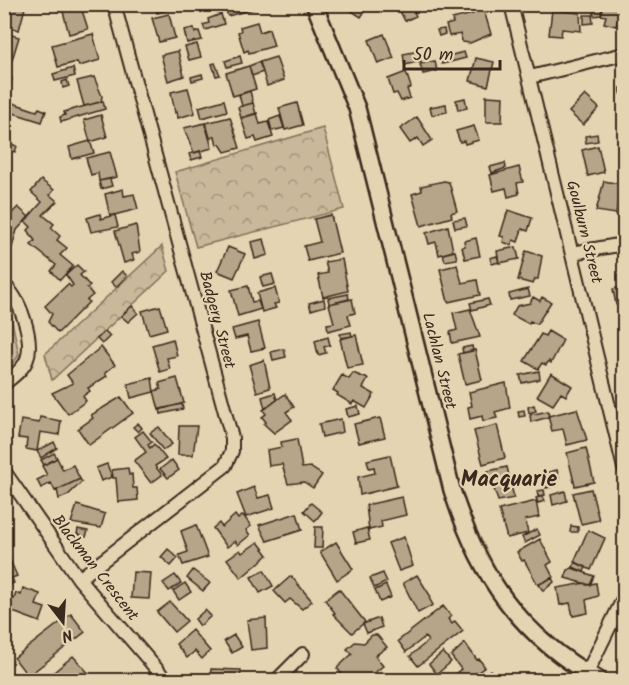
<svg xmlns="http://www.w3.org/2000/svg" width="629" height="685" viewBox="0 0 629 685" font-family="Kalam,sans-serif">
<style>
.forest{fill:url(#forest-crowns);stroke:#82715c;stroke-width:1.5}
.building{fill:#b6a588;stroke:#3b2a1e;stroke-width:1.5}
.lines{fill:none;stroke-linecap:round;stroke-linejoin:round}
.minor-casing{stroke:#3b2a1e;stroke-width:16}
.tertiary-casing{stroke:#3b2a1e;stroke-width:20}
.minor{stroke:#e5d4b1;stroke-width:12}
.tertiary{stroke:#e5d4b1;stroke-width:15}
.labels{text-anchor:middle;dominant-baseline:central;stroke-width:4.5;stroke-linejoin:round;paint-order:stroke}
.street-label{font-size:16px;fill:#3b2a1e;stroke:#e5d4b1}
.district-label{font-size:22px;font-weight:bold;fill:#3b2a1e;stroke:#e5d4b1}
</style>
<defs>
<pattern id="forest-crowns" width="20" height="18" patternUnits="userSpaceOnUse" patternTransform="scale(1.5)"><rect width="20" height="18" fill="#c9b899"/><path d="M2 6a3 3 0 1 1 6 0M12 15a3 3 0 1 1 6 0" fill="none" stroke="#a4967c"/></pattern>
</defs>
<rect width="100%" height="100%" fill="#e5d4b1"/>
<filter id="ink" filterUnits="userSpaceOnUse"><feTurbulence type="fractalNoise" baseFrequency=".0167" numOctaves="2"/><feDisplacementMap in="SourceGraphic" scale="12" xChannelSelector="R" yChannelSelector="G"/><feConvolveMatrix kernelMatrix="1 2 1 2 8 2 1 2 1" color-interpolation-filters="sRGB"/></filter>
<g filter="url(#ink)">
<path class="forest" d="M323,128l21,81 -148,38 -21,-75z
M162,246l7,25 -117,109 -7,-26z
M5,299l4,7 10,49 -14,19z"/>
<path class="building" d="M10,4h16l-7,26 -15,-4v-15z
M61,4h19l8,25 -19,5z
M155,4h32l-30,9z
M228,4h24l1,5 -25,7 -3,-9z
M349,4h21l-9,13 -14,-9z
M410,4l6,12 -11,5 -6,-12z
M482,4l9,30 -21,9 -8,-1 -1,-8 -12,2 -3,-11 7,-2 -1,-4 21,-5 -2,-9z
M593,4h9l-1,11 -7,1z
M605,4h19v18l-6,-2 -2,6 -12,-3 2,-7 -5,-1z
M552,10l28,3 1,18 -19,-2 -1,7 -12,-1z
M169,14l6,24 -16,4 -7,-24z
M221,14l3,10 -19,6 -2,-5 6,-2 -1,-4z
M584,15h8l1,8 -9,1z
M257,22l3,10 9,-3 5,17 -25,7 -1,-3 -4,2 -6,-20 3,-1 -1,-4z
M194,28l1,5 4,-2 3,9 -15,3 -3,-13z
M444,29l1,5 -6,2 -2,-6z
M4,33l15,4 -7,23 -8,-2z
M93,34l7,26 -21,6 -2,-4 -19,5 -6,-22z
M384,34l10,24 -16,6 -9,-24z
M197,44l4,13 -12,3 -4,-13z
M178,51l6,25 -16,5 -7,-26z
M418,51l3,10 -16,4 -2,-11z
M464,52l2,6 -24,6 -2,-6z
M240,56l2,7 -15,4 -2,-6z
M276,57l8,23 -17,6 -7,-24z
M476,58l18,4 -6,24 -18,-5z
M435,61l2,10 -14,3 -3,-10z
M259,62l4,10 -11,4 -3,-10z
M215,63l5,12 -4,1 -4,-12z
M249,66l7,23 -23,7 -7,-23z
M73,68l2,8 -20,5 -2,-7z
M406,72l5,15 -4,2 3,9 -9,3 -4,-8 -4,1 -5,-15z
M202,74l1,4 -11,3 -1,-4z
M4,76l8,3 -6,21h-2z
M94,77l8,19 -1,6 -17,4 -7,-25z
M67,80l2,6 -6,2 -1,-6z
M624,87v18l-4,-17z
M188,88l7,25 -17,5 -1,-6 -2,1 -4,-21z
M250,91l3,12 -11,3 -3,-11z
M585,95l14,13 -16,17 -14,-13z
M486,96l17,1 -1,25h-16z
M465,98l2,10 -9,2 -2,-10z
M224,100l3,11 -25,7 -3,-11z
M7,101l30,10 2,-3 7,3 -4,11 -38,-12z
M103,101l2,8 -44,13 -1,-5 5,-2 -1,-3z
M253,103l3,11 -15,4 -3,-11z
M297,103l6,22 -18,5 -6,-22z
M446,104l1,8 -15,3 -2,-8z
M257,113l3,11 8,-2 5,15 -16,5 -2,-5 -7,2 -7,-21z
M101,115l6,22 -17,5 -6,-22z
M280,116l4,12 -12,3 -3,-11z
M230,117l10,31 -15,4 -5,-8 -3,1 -2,-9 -5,2 -4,-15z
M417,117l15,23 -9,6 -5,-8 -8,5 -10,-14z
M205,123l7,25 -18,5 -10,-25z
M474,126l5,14 -14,4 -1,-3 -4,1 -4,-11z
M597,134l1,7 -12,2 -1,-7z
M90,141l4,12 -22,6 -3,-12z
M4,142l13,4 -2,6 -11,-2z
M598,146l6,26 -16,4 -6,-26z
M200,151l2,6 -11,3 -2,-6z
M110,152l7,25 -18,4 -1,-8 -7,2 -5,-17z
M505,163l1,5 -14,5 -2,-6z
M519,167l4,15 -6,1 2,11 -11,3 -2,-9 -12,3 -4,-16z
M110,179l2,7 -11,3 -2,-8z
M41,180l13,10 -4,5 7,6 -14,14 11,9 -3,4 9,8 -3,4 10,8 -7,7 13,11 -13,14 -9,-9 5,-6 -25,-20 4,-4 -7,-11 3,-3 -6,-6 17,-19 -11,-10z
M444,181l5,1 8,29 -6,2 1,4 -31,9 -9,-32 10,-3 -1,-5z
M604,181l16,3 -4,30 -20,-3z
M123,189l1,7 10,-2 4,15 -28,7 -5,-22z
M4,193l5,1 -2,16h-3z
M18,207l11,10 -12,13 -8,28 -5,-1v-36z
M508,210l24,8 -4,13 -6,-2 -4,13 -5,-2 -2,5 -8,-3 1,-5 -4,-1z
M100,214l1,5 14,-4 3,12 -27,5 -4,-14z
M331,215l9,38 -32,8 -4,-15 16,-4 -6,-23z
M465,218l2,8 -12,2 -2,-8z
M136,225l4,27 -8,2 2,6 -10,3 -9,-32z
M448,226l5,25 -14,4 -3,-13 -7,2 -3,-11z
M476,238l4,18 -15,3 -3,-12 3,-1 -1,-5z
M264,239l4,16 -13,4 -4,-17z
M228,247l17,7 -11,24 -17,-7z
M516,247l3,12 -20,4 -2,-12z
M455,251l2,8 -12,2 -2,-7z
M526,251l16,5 -4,23h-3l-2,5 -15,-4z
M497,256l2,6 -7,2 -2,-6z
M342,259l6,32 -25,6 -5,-22 10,-2 -3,-11z
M77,265l7,7 -4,3 10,11 -3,2 6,7 -6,5 2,2 -31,31 -10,-11 4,-8 -7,-8 23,-22 3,3 2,-2 -7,-10z
M457,265l5,18 15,-3 3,15 -32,7 -8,-33z
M122,271l5,5 -11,11 -5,-5z
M624,271v34l-5,1 -3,-1 -3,-16 8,-2 -2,-15z
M272,274l3,10 -12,3 -3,-10z
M248,286l4,16 6,-1 3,8 -23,7 -7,-26z
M275,288l4,15 -5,1 2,4 -14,4 -5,-19z
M528,289l2,7 -20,4 -1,-6z
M348,294l1,5 -20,5 -1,-6z
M533,297l7,4 2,-4 9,5 -14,22 -7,-3 -1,3 -17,-9 5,-9 13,-3z
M324,299l1,7 -14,4 -2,-7z
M352,299l3,14 -7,2 3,10 -23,6 -1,-7 7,-1 -5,-19z
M488,299l2,6 -18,5 -2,-7z
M132,306l6,7 -10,9 -7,-6z
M160,306l7,23 -18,5 -7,-23z
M470,309l10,28 -28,6 -2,-11 7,-2 -4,-17z
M258,322l7,26 -14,3 -4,-15 -12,3 -3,-10z
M105,331l5,5 -8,8 -5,-5z
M548,331l15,9 -12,23 -2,-2 -3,4 -4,-2 -4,6 -14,-8 17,-27 4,2z
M351,332l1,4 -11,2 -1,-4z
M356,335l7,30 -16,3 -7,-29z
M328,337l2,8 -6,2 2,6 -8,2 -3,-14z
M173,339l4,17 -10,2 3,11 -10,3 -8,-27z
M472,346l1,5 -10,2 -1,-5z
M101,347l14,18 -10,8 2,3 -19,12 2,3 -7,5 3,5 -18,13 -16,-21 21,-10 -6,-8z
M284,349l2,8 -13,3 -2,-8z
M475,350l7,30 -17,4 -7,-30z
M264,360l6,28 -13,4 -8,-27z
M539,371l1,8 -18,4 -2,-8z
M353,373l15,6 -5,9 11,6 -8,14 -12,-7 -2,3 -15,-9 1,-2 -5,-3 9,-15 7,4z
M551,373l21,13 -6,10 -5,-3 -8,12 -16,-9z
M152,378l2,14 -23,6 -3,-14z
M177,378l7,25 -25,7 -5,-19 7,-2 -2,-6z
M506,383l4,25 -15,4 2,6 -14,3 -1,-5 -12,3 -2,-12 4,-1 -3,-14z
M275,393l2,7 -12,9 -3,-12z
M285,394l9,13 -8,5 6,8 -18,13 -10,-9 2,-2 -4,-5 4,-3 -3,-4z
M121,397l12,16 -44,32 -11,-16 15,-11 -2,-3z
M182,404l1,5 -22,5 -1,-5z
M534,405l2,6 -7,2 -1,-6z
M358,406l2,8 -12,3 -2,-8z
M577,409l10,31 -20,5 -4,-16 -11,2 -4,-15z
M524,410l1,6 -6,1 -1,-6z
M548,411l1,6 -18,5 -1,-7z
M40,417l21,4 -2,14 -19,-3 -3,19 -11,-2 1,-10 -9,-1 3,-18 18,3z
M380,418l5,19 -26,6 -5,-19z
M341,419l2,13 -21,5 -3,-13z
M138,423l4,5 -4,4 -5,-5z
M497,425l8,33 -22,6 -9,-33z
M179,426h18l-4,29h-15z
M159,427l13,17 -9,6 -13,-17z
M143,431l9,11 -4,3 2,3 4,-4 12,15 -11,7 7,9 -11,8 -17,-22 12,-9 -11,-15z
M297,439l5,29 8,-1 12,8 -9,13 -9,-6 -16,2 -6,-20 -13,2 -2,-16 15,-3 -1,-5z
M54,442l3,6 -16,10 -4,-7z
M586,448l8,34 -19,4 -8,-33z
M54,453l3,5 -13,7 -3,-5z
M390,455l7,31 -37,9 -2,-18 17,-4 -1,-6 -5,1 -2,-8z
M57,458l6,12 10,-5 7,14 -25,12 -4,-8 -10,5 -4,-8 10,-5 -5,-9z
M172,460l7,10 -11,8 -8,-9z
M107,464l5,13 -11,4 -5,-13z
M507,467l7,31 -16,3 -10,-30z
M128,468l1,7 3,-1 1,14h4l1,12 -20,2 -2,-24h-3l-1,-8z
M557,470l2,8 -12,4 -2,-9z
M80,479l2,3 -14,13 -9,4 -2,-9z
M556,479l2,6 -12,3 -1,-5z
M254,487l4,11 12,-3 4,13 -28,9 -9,-23z
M591,489l8,31 -18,4 -8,-31z
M544,490l1,5 -7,1 -1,-5z
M565,491l2,10 -14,4 -2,-10z
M543,496l2,5 -7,2 -2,-5z
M402,497l4,18 -25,6 1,6 -13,3 -3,-25z
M536,501l3,16 -14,3 3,13 -21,5 -8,-28z
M311,503l11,9 -7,9 -11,-10z
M77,505l28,9 -4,14 -30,-5z
M297,513l5,17 -35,11 -8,-16z
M235,515l3,4 5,-4 8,11 -5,4 4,5 -12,10 -3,-4 -8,6 -14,-19 6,-5 3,4z
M196,525l12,32 -25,8 -4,-10 9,-3 -7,-21z
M571,526l7,1v5h-8z
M315,527h8l-1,21h-8z
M367,528l3,12 -14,3 -3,-11z
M78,529l10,2 -2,6 -9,-3z
M537,529l3,6 -15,8 -3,-6z
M588,530l17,8 -14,32 -17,-8z
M404,537l9,29 -14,5 -11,-28z
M540,539l12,23 -5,3 6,12 -15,8 -14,-25 -2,1 -5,-9z
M258,542l10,13 -27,23 -14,-19 13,-9 2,3z
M336,542l17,27 -16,11 -17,-28z
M168,549l10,9 -7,8 -10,-9z
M7,553l10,23 -5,2 2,5 -10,3v-32z
M575,562l11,5 -2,5 -11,-5z
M572,568l22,8 -4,9 -25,-7 3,-8z
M193,570l17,13 -7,8 -16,-13z
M264,570l9,16 -13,7 -9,-16z
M133,572l18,1 -2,26 -18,-1z
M383,573l4,9 -13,6 -4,-10z
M175,575l6,8 -12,8 -6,-8z
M417,575l14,22 -2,1 4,7 -15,8 -15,-30z
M291,576l21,25 -10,8 -12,-10 -5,4 -11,-12z
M552,578l2,4 -11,9 -4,-7z
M185,583l6,9 -12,8 -6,-9z
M585,583l1,2 10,-2 2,13 -12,4 2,13 -15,3 -3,-13 -10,2 -3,-17z
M386,585l5,12 -11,5 -5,-12z
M23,588l17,6 -4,11 9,3 -5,14 -35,-13 5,-12 4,2 2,-6 5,2z
M339,589l26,33 -13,11 -19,-19 2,-1 -10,-13z
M170,602l17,19 -13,11 -17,-20z
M443,606l8,10 -3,3 4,5 3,-3 8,10 -45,35 -8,-10 18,-15 -3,-4 -19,15 -8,-11z
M205,610l6,6 -11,10 -5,-7z
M71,614l14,18 -57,44 -14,-18z
M266,618l1,30 -16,2 -4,-30z
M379,618l3,9 -15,6 -4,-9z
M192,630l18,21 -8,8 -7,-8 -8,7 -11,-14z
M234,635l8,12 -10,6 -8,-12z
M372,635h5l10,12 -12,9 8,10 -10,8 3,4 -3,2h-21l-3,-3 -3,3 -9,-12 15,-14 -5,-5 8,-7 9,1z
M465,643l12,17 2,-1 6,8 -18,13h-13l-3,-3 10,-8 -10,-13z
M443,652l8,10 -14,12 -8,-10z
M73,656l20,22 -3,2h-39l-3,-3z
M211,669l30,1 -1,10h-30z
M490,670l12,10h-21z"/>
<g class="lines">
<defs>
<path id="minor" d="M511,4l113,464
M530,77l94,-23
M572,253l52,-9
M4,285c16,13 30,54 23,74 -3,10 -15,18 -23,25
M4,471l75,108 87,101
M79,579l146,-113 7,-15v-13l-118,-434
M587,673l37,-76
M277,680l26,-26"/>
<path id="tertiary" d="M314,4l43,104 95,382c27,86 68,146 147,190"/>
</defs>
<use href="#minor" class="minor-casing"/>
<use href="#tertiary" class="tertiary-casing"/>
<use href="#minor" class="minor"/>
<use href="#tertiary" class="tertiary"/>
</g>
</g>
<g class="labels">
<g class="street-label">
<text transform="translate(584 232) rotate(76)">Goulburn Street</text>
<text transform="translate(217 320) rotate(75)">Badgery Street</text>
<text transform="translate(439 361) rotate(76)">Lachlan Street</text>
<text transform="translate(95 568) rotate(52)">Blackman Crescent</text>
</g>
<g class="district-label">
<text x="509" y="480">Macquarie</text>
</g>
</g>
<rect width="629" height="685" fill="none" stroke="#e5d4b1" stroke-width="24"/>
<rect x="12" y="12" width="605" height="661" fill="none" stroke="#3b2a1e" stroke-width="2" filter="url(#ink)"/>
<g transform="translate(63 622) rotate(163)" stroke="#e5d4b1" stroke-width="4.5" paint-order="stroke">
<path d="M0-4.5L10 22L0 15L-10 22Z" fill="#3b2a1e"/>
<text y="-9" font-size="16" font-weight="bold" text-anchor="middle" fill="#3b2a1e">N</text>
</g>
<path d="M404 60v9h96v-9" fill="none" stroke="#3b2a1e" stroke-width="3"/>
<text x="413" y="60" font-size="18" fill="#3b2a1e" stroke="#e5d4b1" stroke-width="4.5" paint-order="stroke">50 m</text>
</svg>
